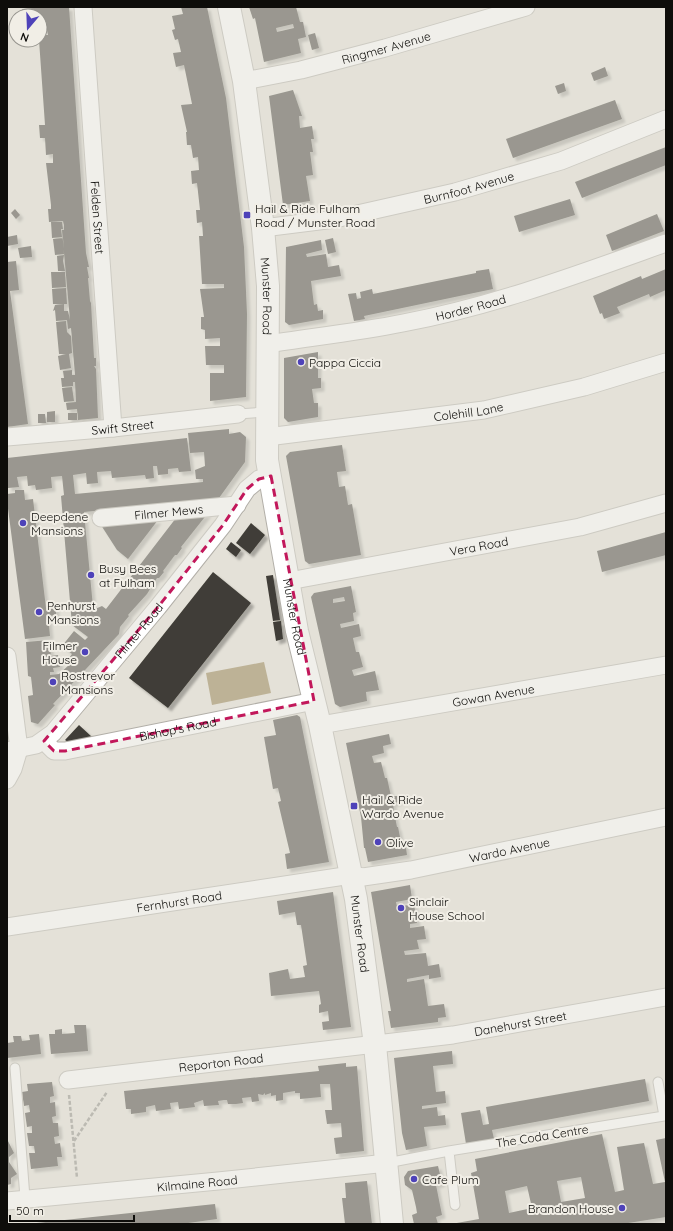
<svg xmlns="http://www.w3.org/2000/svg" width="673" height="1231" viewBox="0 0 673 1231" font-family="Quicksand,sans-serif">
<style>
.green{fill:#bdb296}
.building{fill:#403e37;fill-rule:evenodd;filter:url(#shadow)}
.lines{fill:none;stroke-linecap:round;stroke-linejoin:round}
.service-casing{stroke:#b2afa8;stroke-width:11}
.minor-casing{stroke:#b2afa8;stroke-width:19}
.tertiary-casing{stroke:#b2afa8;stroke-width:24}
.path{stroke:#8c8a84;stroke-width:2.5;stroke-dasharray:4 2;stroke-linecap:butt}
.service{stroke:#fff;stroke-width:9}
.minor{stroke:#fff;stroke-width:17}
.tertiary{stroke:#fff;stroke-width:22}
.marked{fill:none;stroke:#c2185b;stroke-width:3;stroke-dasharray:8 5;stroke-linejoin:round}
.poi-dot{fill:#4e42b9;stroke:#f1eee6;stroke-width:1.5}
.labels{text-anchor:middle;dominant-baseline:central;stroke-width:4;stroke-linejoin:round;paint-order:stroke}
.street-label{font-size:12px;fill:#0e0d0a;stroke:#f1eee6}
.poi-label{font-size:12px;fill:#0e0d0a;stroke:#f1eee6;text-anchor:start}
</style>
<defs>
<filter id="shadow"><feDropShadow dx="3.5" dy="3.5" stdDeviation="1" flood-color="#0004"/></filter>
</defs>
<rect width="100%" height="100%" fill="#e4e1d8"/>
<path class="green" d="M264,662l7,31 -59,12 -6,-32z"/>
<path class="building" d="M44,7h25l17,246 3,14h-2l2,11h-1l2,23 1,2 3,55h2v8h-2l2,3 2,49 -20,2 -1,-11 -10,1 -1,-7 10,-1 -1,-20h-2v4l-11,1 -1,-9h3l-1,-7 9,-1v5h3l-4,-47 -3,1 -1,-9 -11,1 -1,-11 -2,1 2,-6 9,-1v7h4l2,9 -8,-90h2v-5l-1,-4 -14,1 -1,-13h3v-4l-5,-42h7v-9l-7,1 -1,-17h-5l-1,-13h6l-6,-85 1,-5h8l-1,-5 -7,1v-15h-17l-1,-7z
M181,7h26l19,91 18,149 3,67 -1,83 -36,4v-28h14v-8h-18l-1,-19h15v-8l-15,1v-9l-4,-1v-12h3l-4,-28 24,-1v-4h-22l-3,-48h4l-1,-14 -5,1 -1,-13h4l-3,-27 -5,1 -1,-13 8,-1 -1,-13 -5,1 -2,-13h-4l-1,-13h1l-6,-27 11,-1 -8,-39 -8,2 -3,-14 8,-1 -3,-13 -3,1 -3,-10 3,-1 -3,-13 11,-2z
M249,7h47l4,15h3l3,15 -8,2 3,14 -37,9 -9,-44 -2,1zM293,24l1,4 -17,4 -1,-4z
M315,33l4,15 -7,2 -4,-15z
M605,67l3,9 -14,5 -3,-8z
M564,83l2,8 -8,3 -3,-8z
M293,90l9,26h-3l1,12 12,-2 2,13h-3l2,13h-3l3,23 -7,1 4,25 -27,4 -14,-109z
M615,100l7,19 -109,39 -7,-19z
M666,147v18l-84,33 -7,-16z
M570,199l5,16 -56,17 -5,-16z
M15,209l5,6 -4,4 -5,-6z
M657,214l7,17 -52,20 -6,-16z
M51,222h11l1,7h-2l1,8 -10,1z
M17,235l1,9 -11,2v-9z
M63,238l1,16 -9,1 -2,-16z
M333,238l3,14 -8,2 -3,-14z
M321,240l1,10 -16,4 1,3 19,-3 2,13 11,-2 2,11 -30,5 3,24 3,-1 1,7 5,-1v9l-34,6 -4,-3 1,-75z
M31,246l1,11 -12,1 -2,-10z
M64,255l-1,6 2,10h-7l-1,-15z
M16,261l3,29 -9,1 18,133 -21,3v-165z
M489,269l4,20 -129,27 1,3 -11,2 -6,-27 8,-1 1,6 4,-1 -1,-6 12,-3 1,5 103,-21v-2z
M666,269v21l-16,7 -1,-3 -32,13 3,6 -16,6 -2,-6 -2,1 -7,-18 48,-20 1,3z
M51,272h14l1,15 -14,1z
M66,288l1,16h-14l-1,-15z
M66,321l1,11 4,4 1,17 -3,1 2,14 -11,2 -2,-14 8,-2h-7l-3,-32z
M318,352v26h3v10l-9,1 2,14h4v14l-30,5 -4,-4v-60z
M72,387l2,14 -10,1 -2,-14z
M55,411v11h-8v-10z
M68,413h9v7h-9z
M38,414h7l1,9h-8z
M229,429v5l11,-2 6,5 -1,25 -26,36 -135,14 9,95 2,2 7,-3 4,3 70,-91 32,-5 -27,34 1,1 -5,7h-2l-12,16 1,1 -5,6h-2l-10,16 -19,21 1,1 -9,11 -1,7 -66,70 2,1 -17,19 -7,-2 -3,-26 5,-1 -2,-18 -3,-1 -2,-34 23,-2 2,16 7,-1 2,12 -7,1 1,4h-4v3l9,-1 10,-9 -2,-1 3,-4 -1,-2 3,-4 -10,-8 12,-15 11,9 3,-3 -16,-12 -11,-129 3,-1 -2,-19 -11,1 1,11 -16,2 -1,-5 -7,1 -1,-10 -10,1 2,10 -11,1 -1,-30 180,-20 4,33 -12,1 -1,-4 -10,1v5l-10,1 -1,-9h-4l1,12 -8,1 -1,-4 -33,3 -1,-7 -14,1 1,11 -11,1 -1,-11 -13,2 2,19 128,-12v-3h-7l-1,-9 10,-4 -1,-14 -14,1 -2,-20z
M342,445l4,26 -9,1 2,15 6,-1 3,19 4,-1 9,51 -52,9 -4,-3 -19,-105 4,-4z
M15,490h9l1,10 8,-1 13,109 10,-1v8l-8,1 2,20 -25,3 -18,-138v-7l8,-1z
M158,520l-30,39 -11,-9 -18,-28z
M251,523l14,12 -15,19 -14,-11z
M666,532v23l-64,17 -5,-21z
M231,542l10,8 -5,7 -10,-8z
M213,572l38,31 -83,105 -39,-30z
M273,575l7,45 -7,1 -7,-45z
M351,586l5,26 -3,1 1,8 -14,3 1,4 18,-4 2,12 -8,2 3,14h3l4,15 -11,3 2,6 21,-5 4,19 -13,2 1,9 -27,6 -5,-3 -24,-107 3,-4zM344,597l1,4 -12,2v-4z
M281,621l2,18 -7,2 -3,-19z
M297,715l3,2 29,145 -42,7 -2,-15 5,-1 -12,-51 3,-1 -3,-13 -5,1 -9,-52 12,-2 -3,-15z
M79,725l13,12 -24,5 -3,-2z
M389,734l2,10 -8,2 1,7 -12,3 2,7 7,-1 4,16h2l4,18h7l1,6 -6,1 1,9 3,15h1l3,15 4,-1 2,14 -39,7 -3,-14h-1l-3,-31 -15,-74z
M410,885l2,14 -16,3 1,5 17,-3 3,19 -7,1v4l14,-2 2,13 -9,1 2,9 -15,2 1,4 21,-2 2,13 11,-2 2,13 -12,2v-4l-22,4v3l17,-3 4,27 16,-2 2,13 -8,1v4l-47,6 -3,-17h3l-20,-119z
M333,892l18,135 -28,3 -1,-8 7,-1 -1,-10 -9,2v-8l2,-1 -2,-13 -48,5 -2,-23 19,-4 2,10 15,-2 -2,-11 4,-1 -6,-40h-4l-2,-13 -16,3 -2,-14z
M74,1025h12l2,26 -37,3 -2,-20h6v-4l7,-1v5l13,-1z
M39,1034l2,20 -34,4v-15l7,-1 -1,-6h8l1,5 8,-1 -1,-5z
M452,1051l1,13 -20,2 3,26 9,-1 1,12 -24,3v3l15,-2 1,9 7,-1 1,10 -22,2 3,19 -21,4 -4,-17 -8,-75z
M346,1063v4l11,-1 7,85 -28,3 -2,-16 8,-1 -1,-14 -14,1 -2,-14h7l-2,-26h-10l1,13 -21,2v-6h-5v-2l-12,2v7l-7,1v-6l-5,1v-3l-6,2v-2l-2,2 -5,-1 1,7 -7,1 -1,-5 -9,1 1,5 -7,1h-8l-1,-4h-3l-6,1 1,4 -15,1 -1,-6 -9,3 1,4 -16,2 -1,-7 -8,1 1,6 -15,2 -1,-6 -9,2v5l-15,2v-5h-5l-2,-18 195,-20 -1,-5z
M645,1079l4,22 -157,29 2,9 -28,5 -5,-31 19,-3 3,15 6,-1 -3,-17z
M52,1082l2,14 -4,1v6l5,-1 1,14 -4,1 1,6h5l1,13 -5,1 1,7 5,-1 2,14h-5l1,9 -27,3 -2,-16h6l-1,-7h-5l-2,-13h5v-7l-5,1 -2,-14 5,-1 -1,-7 -5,1 -2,-14 6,-1 -1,-7z
M602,1134l13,58 9,-2 -7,-43 27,-4 9,41 12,-2 -9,-42 10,-2v79l-44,7h-171l28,-5 -8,-46 6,-2 -2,-12zM581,1177l4,21 -24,4 -4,-21zM527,1186l5,22 -23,5 -4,-22z
M7,1139l7,14 -5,4v5l8,12 -6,4v6l-4,1z
M438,1166l4,17 -6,2 6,30 -6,2 2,7h-24l-2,-9 5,-2 -1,-6 -4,-17 -7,-5 -1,-8 4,-6z
M367,1181l5,43h-27l-3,-26h4l-1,-15z
M215,1204l2,15 -36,5h-154z"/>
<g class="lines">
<defs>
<path id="service" d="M238,414l28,-2
M15,1068l10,130
M449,1151l6,54
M387,1163l62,-12 215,-35 -6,-34"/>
<g id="minor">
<path id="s1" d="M83,7l30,421"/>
<path id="s2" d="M244,81l57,-11 84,-22 141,-41"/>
<path id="s3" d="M263,228l72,-9 120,-27 106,-31 105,-42"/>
<path id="s4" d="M268,344c45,-7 90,-12 135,-21 91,-17 176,-49 263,-80"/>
<path id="s5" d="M7,437l106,-9 125,-14"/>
<path id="s6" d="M267,437l217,-27 100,-23 82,-25"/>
<path id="s7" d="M101,518l136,-13"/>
<path id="s8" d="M289,581l291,-54 86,-24"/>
<path d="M7,656l12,93 -6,20 -6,11"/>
<path id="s9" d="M320,725l346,-60"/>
<path id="s10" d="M44,741l10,10h11l249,-50"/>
<path id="s11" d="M7,751l29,-6 17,-12 105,-126 65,-82 24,-36 12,-10 12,-3"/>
<path id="s12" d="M7,927l331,-50 13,-2 12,2 48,-7 255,-53"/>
<path id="s13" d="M68,1080l385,-45 213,-38"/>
<path id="s14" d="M7,1201l211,-20 169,-18"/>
</g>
<g id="tertiary">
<path id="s15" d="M229,7l15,74 19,147 5,58 -1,174 30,171 23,94 36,174 19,146 17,179"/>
</g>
</defs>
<use href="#service" class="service-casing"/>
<use href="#minor" class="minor-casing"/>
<use href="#tertiary" class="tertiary-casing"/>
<path class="path" d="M69,1095l8,83
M74,1141l33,-49"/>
<use href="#service" class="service"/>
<use href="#minor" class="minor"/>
<use href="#tertiary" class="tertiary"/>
</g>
<path d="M0 0H673V1231H0ZM271,476l43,225 -249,50h-11l-10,-10 114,-134 65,-82 24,-36 12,-10z" fill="#e4e1d8" fill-opacity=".55" fill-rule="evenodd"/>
<path class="marked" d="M271,476l43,225 -249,50h-11l-10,-10 114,-134 65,-82 24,-36 12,-10z"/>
<g class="poi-dot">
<rect x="243" y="211" width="8" height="8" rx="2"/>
<circle cx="301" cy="362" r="4"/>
<circle cx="23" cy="523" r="4"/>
<circle cx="91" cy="575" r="4"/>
<circle cx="39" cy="612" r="4"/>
<circle cx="85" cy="652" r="4"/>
<circle cx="53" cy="682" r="4"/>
<rect x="350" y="802" width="8" height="8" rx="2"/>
<circle cx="378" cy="842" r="4"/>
<circle cx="401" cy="908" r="4"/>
<circle cx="414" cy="1179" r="4"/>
<circle cx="622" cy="1208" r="4"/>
</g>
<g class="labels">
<g class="street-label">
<text stroke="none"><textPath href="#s2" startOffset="146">Ringmer Avenue</textPath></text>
<text stroke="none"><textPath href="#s3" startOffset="210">Burnfoot Avenue</textPath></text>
<text stroke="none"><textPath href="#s1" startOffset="211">Felden Street</textPath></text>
<text stroke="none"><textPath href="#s15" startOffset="292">Munster Road</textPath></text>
<text stroke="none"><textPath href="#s4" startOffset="206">Horder Road</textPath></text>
<text stroke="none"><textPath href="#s6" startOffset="203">Colehill Lane</textPath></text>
<text stroke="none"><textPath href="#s5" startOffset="116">Swift Street</textPath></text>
<text stroke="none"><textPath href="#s7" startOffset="68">Filmer Mews</textPath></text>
<text stroke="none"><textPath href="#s8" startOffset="193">Vera Road</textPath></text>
<text stroke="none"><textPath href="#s15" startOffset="615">Munster Road</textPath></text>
<text stroke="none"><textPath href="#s11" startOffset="184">Filmer Road</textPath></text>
<text stroke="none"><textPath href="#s9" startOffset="176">Gowan Avenue</textPath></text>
<text stroke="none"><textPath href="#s10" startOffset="140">Bishop's Road</textPath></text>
<text stroke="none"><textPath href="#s12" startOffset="509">Wardo Avenue</textPath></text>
<text stroke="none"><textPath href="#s12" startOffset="174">Fernhurst Road</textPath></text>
<text stroke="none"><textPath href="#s15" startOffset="939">Munster Road</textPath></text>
<text stroke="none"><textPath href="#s13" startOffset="456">Danehurst Street</textPath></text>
<text stroke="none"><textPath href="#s13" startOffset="154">Reporton Road</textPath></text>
<text transform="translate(542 1136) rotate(-9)">The Coda Centre</text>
<text stroke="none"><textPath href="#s14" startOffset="191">Kilmaine Road</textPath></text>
</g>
<g class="poi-label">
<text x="255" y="208">Hail &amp; Ride Fulham<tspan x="255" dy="14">Road / Munster Road</tspan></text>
<text x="309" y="362">Pappa Ciccia</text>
<text x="31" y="516">Deepdene<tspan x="31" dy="14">Mansions</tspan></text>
<text x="99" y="568">Busy Bees<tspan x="99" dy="14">at Fulham</tspan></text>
<text x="47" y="605">Penhurst<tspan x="47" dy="14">Mansions</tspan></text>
<text x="77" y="645" text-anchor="end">Filmer<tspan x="77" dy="14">House</tspan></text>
<text x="61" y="675">Rostrevor<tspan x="61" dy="14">Mansions</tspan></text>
<text x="362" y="799">Hail &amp; Ride<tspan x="362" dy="14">Wardo Avenue</tspan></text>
<text x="386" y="842">Olive</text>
<text x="409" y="901">Sinclair<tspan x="409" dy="14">House School</tspan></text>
<text x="422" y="1179">Cafe Plum</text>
<text x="614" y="1208" text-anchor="end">Brandon House</text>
</g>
</g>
<rect width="673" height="1231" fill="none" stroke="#0e0d0a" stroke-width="16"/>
<g transform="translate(28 28) rotate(199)"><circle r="19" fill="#f1eee6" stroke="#96948e"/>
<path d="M0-3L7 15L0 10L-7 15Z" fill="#4e42b9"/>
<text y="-6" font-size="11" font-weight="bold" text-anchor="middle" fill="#0e0d0a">N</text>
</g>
<path d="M10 1215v6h124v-6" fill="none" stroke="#0e0d0a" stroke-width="2"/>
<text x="16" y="1215" font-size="12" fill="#0e0d0a" stroke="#f1eee6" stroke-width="3" paint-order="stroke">50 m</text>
</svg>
